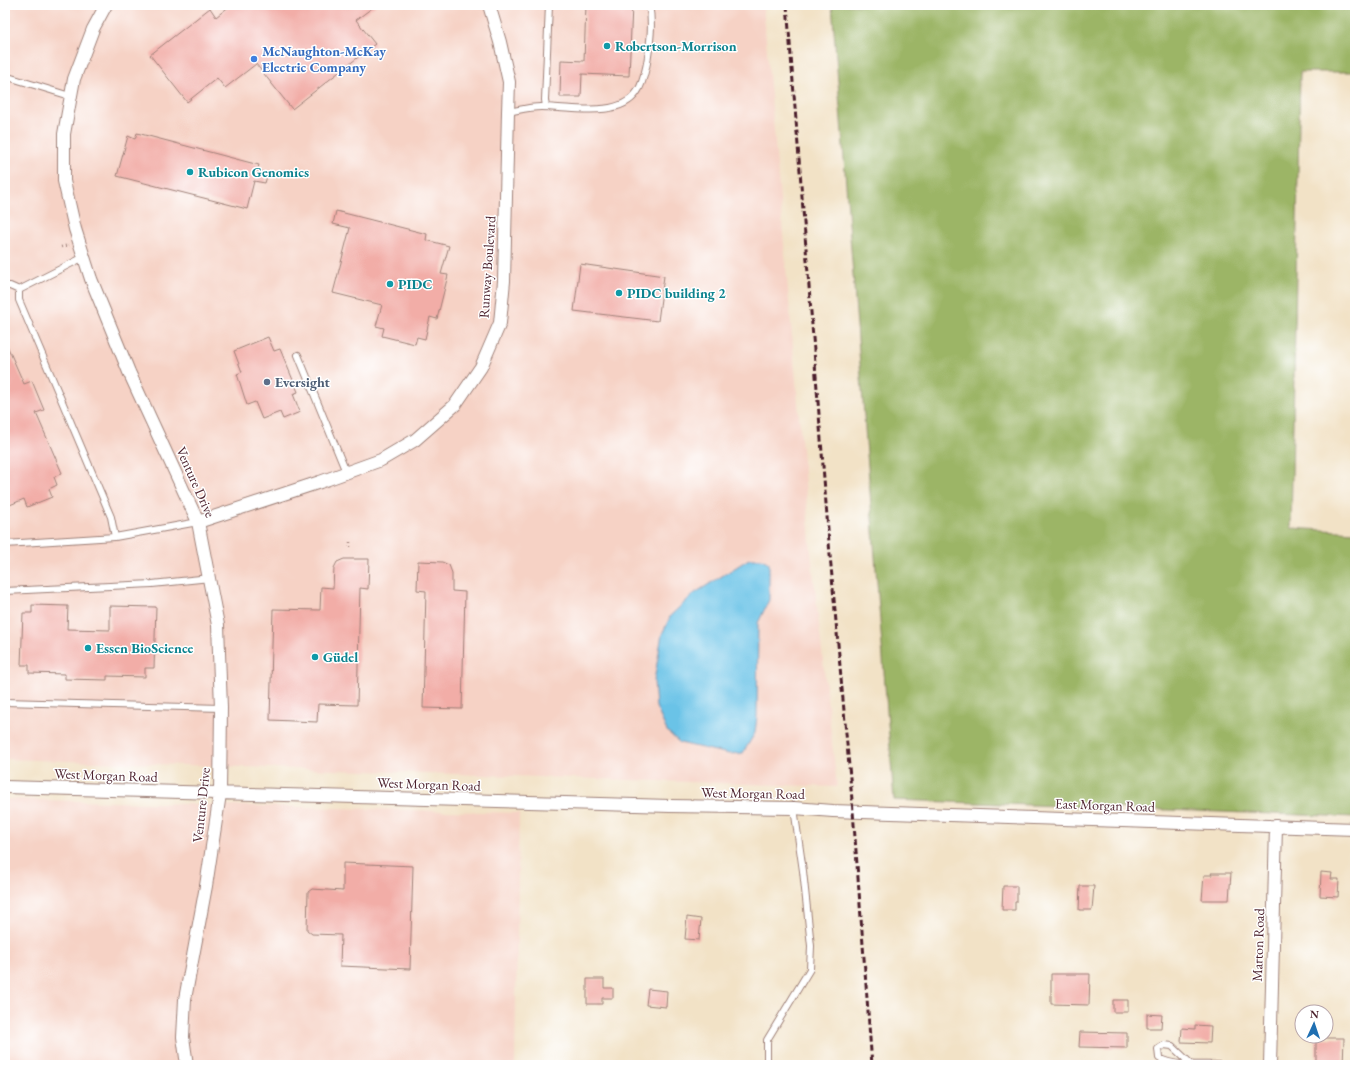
<svg xmlns="http://www.w3.org/2000/svg" width="1360" height="1070" viewBox="0 0 1360 1070" font-family="'EB Garamond',serif">
<style>
.built{fill:#f6d2c5}
.forest{fill:#9cb566;stroke:#736a48}
.water{fill:#6ac3e7;stroke:#5a7189}
.building{fill:#f2ada7}
.lines{fill:none;stroke-linecap:round;stroke-linejoin:round}
.service-casing{stroke:#9e8078;stroke-width:8}
.minor-casing{stroke:#9e8078;stroke-width:14}
.path{stroke:#9e8078;stroke-width:2.5;stroke-dasharray:1 3;stroke-linecap:butt}
.service{stroke:#fff;stroke-width:6}
.minor{stroke:#fff;stroke-width:12}
.rail{stroke:#4a1f2b;stroke-width:3;stroke-dasharray:6 3;stroke-linecap:butt}
.culture-dot{fill:#0f9aa8;stroke:#fff;stroke-width:1.5}
.shop-dot{fill:#3f7fe0;stroke:#fff;stroke-width:1.5}
.service-dot{fill:#5c6f8a;stroke:#fff;stroke-width:1.5}
.labels{text-anchor:middle;dominant-baseline:central;stroke-width:3;stroke-linejoin:round;paint-order:stroke}
.culture-label{font-size:14px;font-weight:bold;fill:#0d838f;stroke:#fff;text-anchor:start}
.shop-label{font-size:14px;font-weight:bold;fill:#366cbe;stroke:#fff;text-anchor:start}
.street-label{font-size:14px;fill:#4a1f2b;stroke:#fff}
.service-label{font-size:14px;font-weight:bold;fill:#4e5e75;stroke:#fff;text-anchor:start}
</style>
<rect width="100%" height="100%" fill="#fff"/>
<filter id="ink" filterUnits="userSpaceOnUse"><feTurbulence type="fractalNoise" baseFrequency=".025" numOctaves="2"/><feDisplacementMap in="SourceGraphic" scale="8" xChannelSelector="R" yChannelSelector="G"/><feConvolveMatrix kernelMatrix="1 2 1 2 8 2 1 2 1" color-interpolation-filters="sRGB"/></filter>
<filter id="wash" filterUnits="userSpaceOnUse"><feTurbulence type="fractalNoise" baseFrequency=".012" numOctaves="4" result="noise"/><feDisplacementMap in="SourceGraphic" scale="16" xChannelSelector="R" yChannelSelector="G"/><feGaussianBlur stdDeviation="0.9" result="paint"/><feColorMatrix in="noise" values="0 0 0 0 0 0 0 0 0 0 0 0 0 0 0 0 0 1.4 0 .05"/><feComposite in="paint" operator="in"/></filter>
<g filter="url(#wash)">
<rect width="100%" height="100%" fill="#f2e2c6"/>
<path class="built" d="M5,5h758l48,547 26,235 -832,-28z
M5,799l514,14 -4,252h-510z"/>
<path class="forest" d="M832,5h523v67h-55l-9,456 64,4v285l-461,-17z"/>
<path class="water" d="M749,559h13l7,4v37l-11,23 -1,93 -2,17 -12,20 -14,1 -49,-11 -13,-12 -11,-24 -2,-26 8,-47 9,-19 24,-22z"/>
<g id="blocks">
<path class="building" d="M231,5h145l-20,15 19,24 -83,65 -36,-45 -31,24 -8,-10 -30,24 -37,-47 60,-47 6,9z
M586,5h46l-3,71 -47,-2 -1,23h-21l1,-37 23,1z
M137,133l122,32 -2,6 11,2 -3,10 -11,-2 -7,28 -130,-33 11,-40 7,3z
M336,211l91,23 -1,6 23,6 -8,28 7,1 -11,44 -7,-2 -5,22 -8,-2 -2,7 -33,-8 2,-8 -8,-2 6,-21 -49,-12 17,-65 -17,-4z
M580,264l84,12 -6,45 -84,-10z
M268,337l6,14 6,-2 18,43 -5,2 7,18 -17,7 -3,-7 -18,7 -7,-17 -8,3 -10,-31 5,-2 -8,-21z
M5,341l19,43 8,-3 12,29 -8,3 26,60 -8,4 3,8 -8,4 3,8 -25,10 -3,-8 -19,8z
M344,559h25l-1,30 -8,-1 -3,117 -39,-1 -1,18 -47,-2 3,-111 47,1 1,-23 12,1 1,-20 3,-6z
M418,561l24,1 7,3 3,8v18l13,1 -3,117 -39,-1 3,-117 -9,-1z
M32,605l36,1 -1,23 43,1v-24l46,1 -2,61h-9v9l-38,-1v4l-42,-1v-5l-36,-1v-8h-8l2,-52h9z
M343,863l70,3 -3,103 -70,-3 1,-31 -29,-1 -5,-4 1,-38 4,-3 31,2z
M1321,872l11,1 -1,6h8l-1,18 -18,-1z
M1211,873h20l-2,27h-27l2,-25h8z
M1003,886h14v16h-2v8h-13z
M1080,886h14l-2,24h-13z
M687,917l14,2 -2,21 -14,-1z
M1051,974h39l-1,31 -38,-1z
M587,979h17v9h9v10h-11v6h-15z
M648,989l19,2 -1,16 -20,-2z
M1113,1000h15v12h-15z
M1147,1014l15,1 -1,13h-14z
M1195,1025l16,1 -1,17 -29,-1 1,-14 13,1z
M1080,1032l47,1v15l-48,-1z
M1316,1038h28l-1,27h-27z"/>
</g>
</g>
<g filter="url(#ink)">
<use href="#blocks" fill-opacity="0" stroke="#9e8078" stroke-width="1"/>
<g class="lines">
<defs>
<path id="service" d="M5,76l65,20
M546,107l-1,-7 4,-95
M508,112c11,-2 22,-5 33,-5 28,0 78,12 96,-15 6,-8 8,-20 10,-29 3,-19 6,-40 2,-58
M5,286h5l9,4 65,-33
M19,290v10l92,217 4,20
M298,355l48,117
M5,544l110,-7 83,-15
M5,591l147,-7 58,-6
M5,702l216,6
M1191,1064l-19,-18 -8,-1 -6,4 1,9c13,9 46,6 63,7
M767,1065v-25l43,-71 1,-23 -8,-75 -9,-63"/>
<path id="minor" d="M106,5l-13,24 -19,50 -10,55v47l11,48 16,50 38,93 69,150 20,103 3,83 -1,86 -14,92 -21,113 -2,38 4,28
M198,522l122,-40 61,-22 34,-20 40,-35 26,-38 19,-44 4,-42 4,-169 1,-30 -9,-40 -11,-37
M5,787l665,19 124,2 39,3 522,18
M1270,1065l6,-239"/>
</defs>
<use href="#service" class="service-casing"/>
<use href="#minor" class="minor-casing"/>
<path class="path" d="M61,247l8,-2
M350,542v6"/>
<use href="#service" class="service"/>
<use href="#minor" class="minor"/>
<path class="rail" d="M787,5l43,550 23,256 19,254"/>
</g>
</g>
<g class="culture-dot">
<circle cx="607" cy="46" r="4"/>
<circle cx="190" cy="172" r="4"/>
<circle cx="390" cy="284" r="4"/>
<circle cx="619" cy="293" r="4"/>
<circle cx="88" cy="648" r="4"/>
<circle cx="315" cy="657" r="4"/>
</g>
<circle class="shop-dot" cx="254" cy="59" r="4"/>
<circle class="service-dot" cx="267" cy="382" r="4"/>
<g class="labels">
<g class="culture-label">
<text x="615" y="46">Robertson-Morrison</text>
<text x="198" y="172">Rubicon Genomics</text>
<text x="398" y="284">PIDC</text>
<text x="627" y="293">PIDC building 2</text>
<text x="96" y="648">Essen BioScience</text>
<text x="323" y="657">Güdel</text>
</g>
<g class="shop-label">
<text x="262" y="51">McNaughton-McKay<tspan x="262" dy="16">Electric Company</tspan></text>
</g>
<g class="street-label">
<text transform="translate(487 267) rotate(-86)">Runway Boulevard</text>
<text transform="translate(196 482) rotate(66)">Venture Drive</text>
<text transform="translate(106 775) rotate(2)">West Morgan Road</text>
<text transform="translate(429 784) rotate(2)">West Morgan Road</text>
<text transform="translate(753 793) rotate(1)">West Morgan Road</text>
<text transform="translate(201 805) rotate(-84)">Venture Drive</text>
<text transform="translate(1105 805) rotate(2)">East Morgan Road</text>
<text transform="translate(1258 945) rotate(-88)">Marton Road</text>
</g>
<g class="service-label">
<text x="275" y="382">Eversight</text>
</g>
</g>
<rect width="1360" height="1070" fill="none" stroke="#fff" stroke-width="20"/>
<g transform="translate(1314 1024) rotate(3)"><circle r="19" fill="#ffffff" stroke="#b7a5aa"/>
<path d="M0-3L7 15L0 10L-7 15Z" fill="#1f6fb2"/>
<text y="-6" font-size="11" font-weight="bold" text-anchor="middle" fill="#4a1f2b">N</text>
</g>
</svg>
